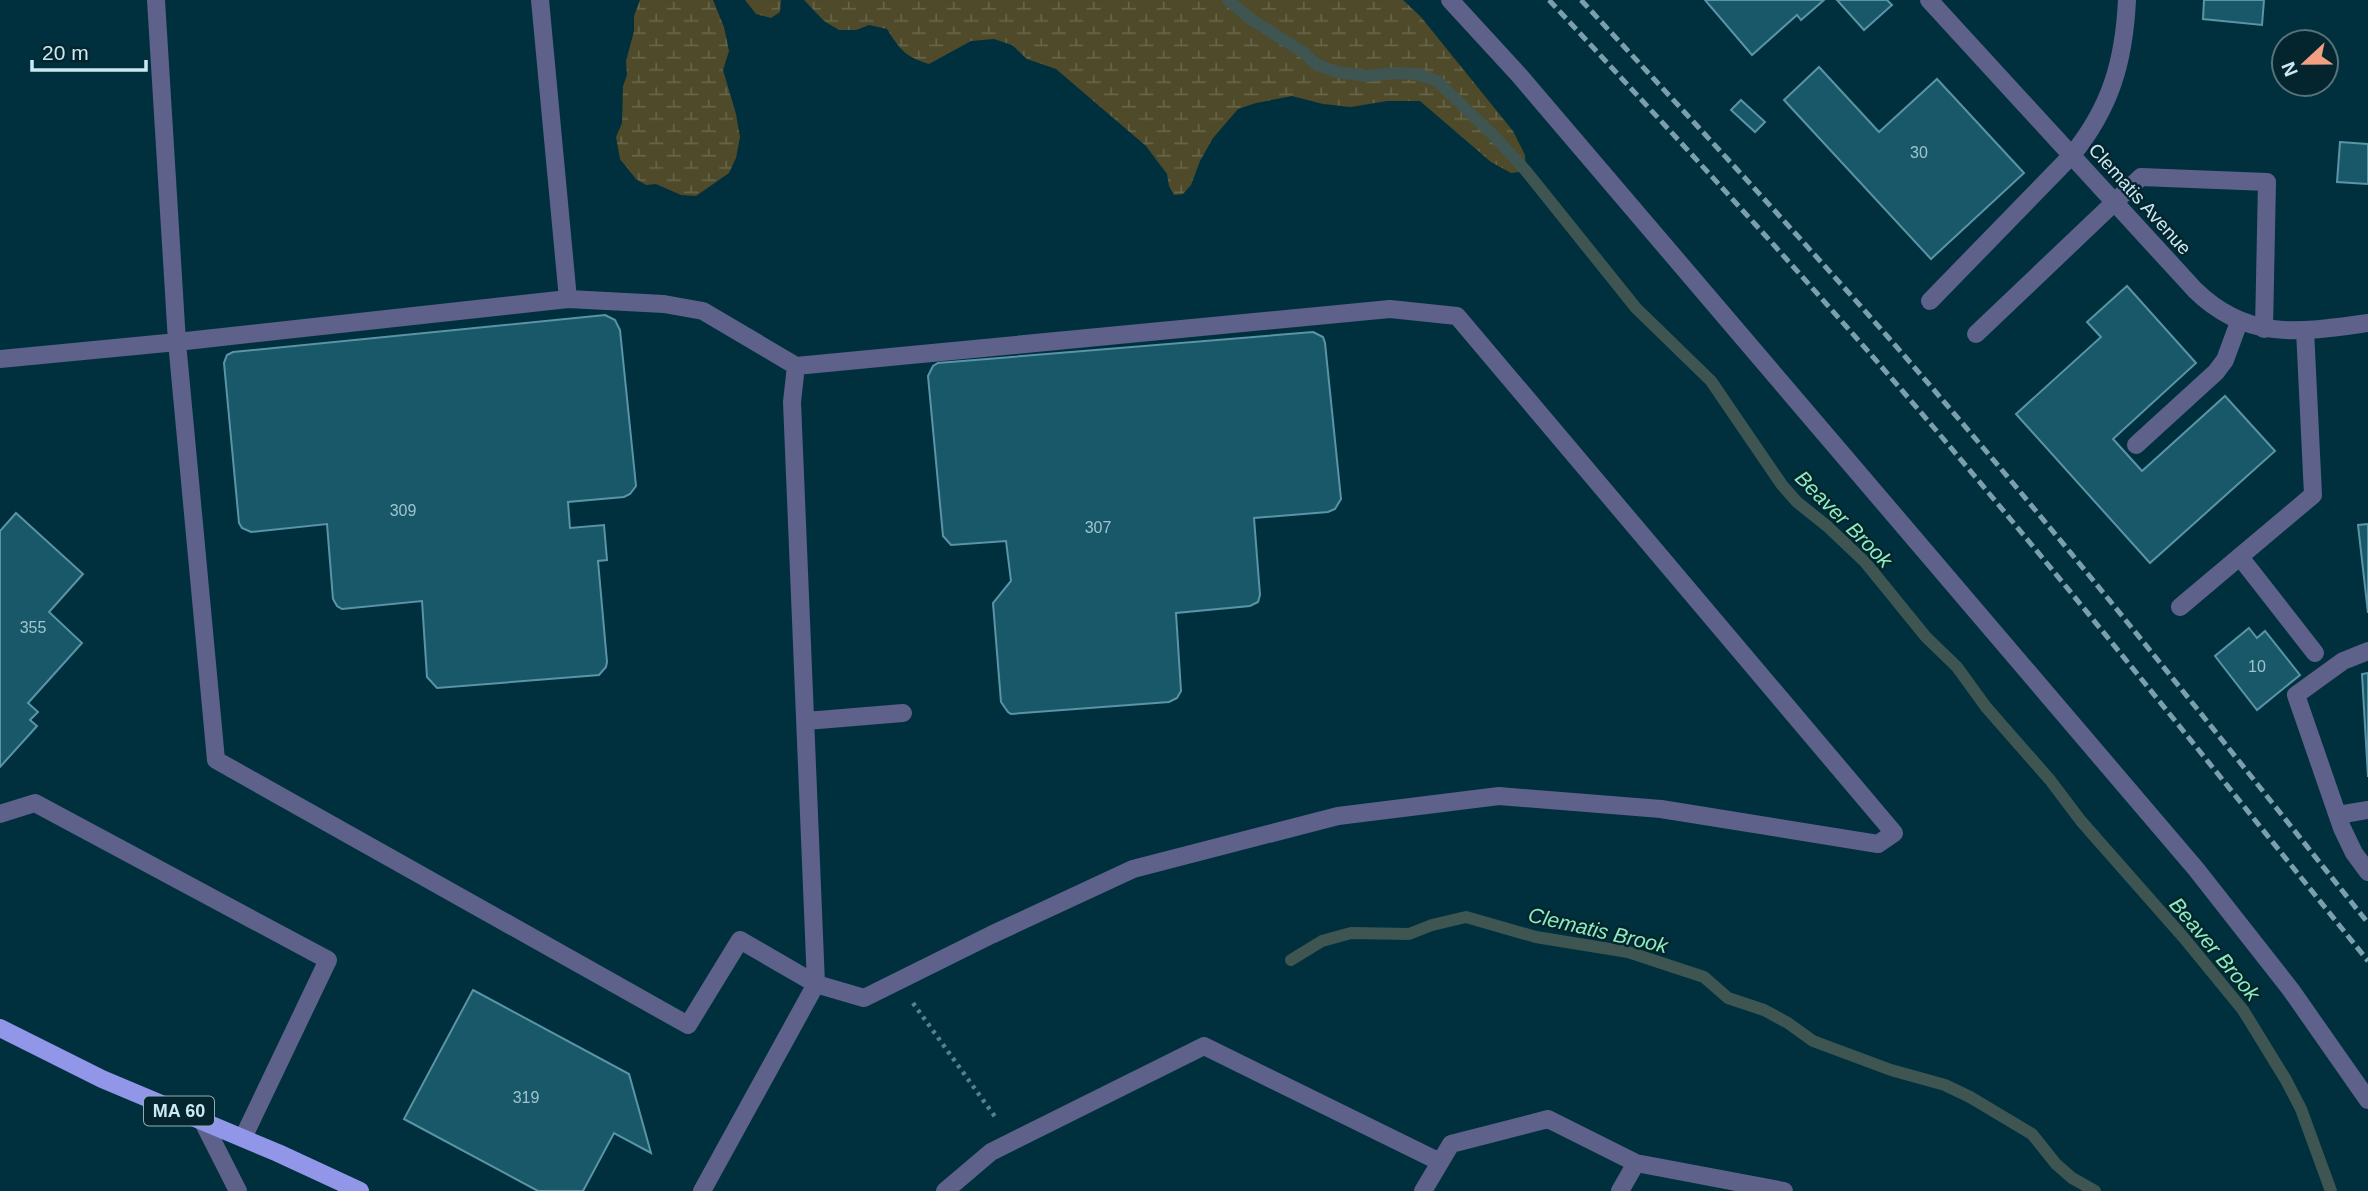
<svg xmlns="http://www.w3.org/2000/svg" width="2368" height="1191" viewBox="0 0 2368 1191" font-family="Helvetica,sans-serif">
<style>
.wetland{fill:url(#wetland-marsh)}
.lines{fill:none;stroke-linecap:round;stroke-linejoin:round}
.stream{stroke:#3f5551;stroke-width:12}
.building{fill:#195869;stroke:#5994a7;stroke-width:2}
.path{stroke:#59818c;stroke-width:4.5;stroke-dasharray:3.5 5;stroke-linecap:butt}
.service{stroke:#5e6189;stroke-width:18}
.minor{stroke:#5e6189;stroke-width:18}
.primary{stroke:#9296e9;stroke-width:18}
.rail{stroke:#7ba0ab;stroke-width:5;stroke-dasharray:10 5;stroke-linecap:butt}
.labels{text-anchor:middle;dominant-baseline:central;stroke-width:5;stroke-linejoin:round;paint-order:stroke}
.number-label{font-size:16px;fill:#9fc5d0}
.shield{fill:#04252e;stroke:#90aeb8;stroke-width:2}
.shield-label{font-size:18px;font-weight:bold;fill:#cce9f3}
.street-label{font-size:19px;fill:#cce9f3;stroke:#04252e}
.water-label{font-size:21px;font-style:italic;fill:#8fecbd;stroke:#04252e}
</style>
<defs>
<pattern id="wetland-marsh" width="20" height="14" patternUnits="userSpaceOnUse" patternTransform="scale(1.75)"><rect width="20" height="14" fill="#4f4a29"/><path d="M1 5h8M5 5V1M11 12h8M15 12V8" fill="none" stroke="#676448"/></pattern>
</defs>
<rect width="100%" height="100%" fill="#00303d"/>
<path class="wetland" d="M640,0h73l11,27 5,24 -6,19 13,44 4,23 -4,21 -7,15 -33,23 -15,-1 -25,-11 -10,1 -10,-6 -16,-20 -4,-22 6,-14 1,-37 4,-11 -1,-14 8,-30v-15z
M745,0h36l-1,12 -9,6 -15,-4z
M804,0h599l18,17 92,114 12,24 1,16 -15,2 -20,-11 -71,-61h-33l-36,6 -28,-3 -31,-8 -36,7 -18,6 -25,29 -13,23 -9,24 -8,9 -9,1 -5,-9 -2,-12 -21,-28 -90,-77 -29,-10 -15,-14 -18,-6 -23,2 -42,23c-23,-7 -29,-14 -42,-35l-18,-4 -13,5h-17l-15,-9z"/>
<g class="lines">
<path class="stream" d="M1228,0l24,20 51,32 14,13 20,7 29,4 30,-3 21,1 20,7 56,54 33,36 110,137 75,73 71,104 15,17 30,24 38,36 61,75 31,30 29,40 64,73 31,41 103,117 59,72 43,70 15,29 30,82
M1291,960l31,-19 29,-8 58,1 23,-9 34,-8 70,20 92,15 76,25 24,21 36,12 24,13 25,18 78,29 54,15 25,12 62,37 24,30 16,14 23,13"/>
</g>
<path class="building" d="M1705,0h119l-23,20 -4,-5 -45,40z
M1837,0h50l5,5 -28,25z
M2204,0h60l-2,25 -59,-6z
M1819,67l60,65 58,-53 87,94 -93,86 -147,-159z
M1741,100l24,22 -10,10 -24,-22z
M2340,142l28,2v40l-31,-2z
M2127,286l69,77 -83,76 29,32 83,-75 50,55 -125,112 -134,-149 85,-77 -14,-15z
M605,315l10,5 5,10 16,156 -6,8 -6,3 -56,5 2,26 34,-3 3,35 -9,1 9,101 -1,5 -7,8 -162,13 -10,-11 -5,-76 -80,8 -5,-3 -4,-7 -6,-75 -76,8 -9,-4 -3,-5 -15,-160 3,-8 6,-3z
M1313,332l10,5 2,6 16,156 -6,10 -7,3 -74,6 6,77 -2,7 -8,4 -74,7 5,78 -4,7 -8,4 -158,12 -3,-2 -7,-10 -8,-99 18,-22 -5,-40 -55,4 -8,-9 -15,-160 5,-10 5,-3z
M16,513l67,61 -34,38 33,31 -54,60 10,9 -8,8 7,6 -37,41v-236z
M2368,524v89l-10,-88z
M2249,628l8,10 8,-7 35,44 -43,35 -42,-54z
M2368,673v104l-6,-103z
M473,990l156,84 22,79 -37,-20 -31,58h-45l-134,-72z"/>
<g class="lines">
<path class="path" d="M913,1003l83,115"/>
<path class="service" d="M156,0l21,342 391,-43
M540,0l28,299 96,5 39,7 93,55
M1450,0l69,75 677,794 95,121 77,110
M1930,301l142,-146
M1976,334l165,-157 126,5 -3,147
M0,359l177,-17 39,418 472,265 52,-85 76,44 48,14 127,-63 142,-66 205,-53 161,-20 162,13 217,35 16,-11 -437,-517 -67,-7 -594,57 -4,36 24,582 -114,207
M2136,445l80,-73 9,-12 14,-38
M2240,557l75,96
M2180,607l133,-112 -8,-165
M2368,651l-25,10 -47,34 46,133 12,25 14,19
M806,721l97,-8
M0,814l35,-11 293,157 -85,178
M2338,815l30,-5
M203,1122l35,69
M945,1191l46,-39 213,-106 236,116
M1423,1191l28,-47 97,-25 88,44 148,28
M1620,1191l16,-28"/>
<path class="minor" d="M1929,0l266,290c53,52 106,42 173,33
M2072,155c39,-48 52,-94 55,-155"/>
<path class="primary" d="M0,1028l102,51 176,74 82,38"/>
<path class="rail" d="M1549,0c131,141 262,283 386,429 148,175 290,354 433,532
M1581,0c98,106 196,212 292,320 172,195 333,400 495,603"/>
</g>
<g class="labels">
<g class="number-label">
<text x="1919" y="152">30</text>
<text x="403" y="510">309</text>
<text x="1098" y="527">307</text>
<text x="33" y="627">355</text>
<text x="2257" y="666">10</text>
<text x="526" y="1097">319</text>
</g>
<rect class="shield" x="144" y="1096.5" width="70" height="29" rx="5"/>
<g class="shield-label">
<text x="179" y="1111">MA 60</text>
</g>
<g class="street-label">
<text transform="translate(2140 199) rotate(48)">Clematis Avenue</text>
</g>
<g class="water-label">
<text transform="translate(1844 519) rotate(45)">Beaver Brook</text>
<text transform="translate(1598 930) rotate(13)">Clematis Brook</text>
<text transform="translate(2215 949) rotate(50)">Beaver Brook</text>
</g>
</g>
<g transform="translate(2305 63) rotate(248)"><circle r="33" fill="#04252e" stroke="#54737d" stroke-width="2"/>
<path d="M0-5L12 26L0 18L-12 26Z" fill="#f3a082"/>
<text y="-10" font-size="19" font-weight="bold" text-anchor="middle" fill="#cce9f3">N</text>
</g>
<path d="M32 60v10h114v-10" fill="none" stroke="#cce9f3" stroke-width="3.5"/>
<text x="42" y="60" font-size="21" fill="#cce9f3" stroke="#04252e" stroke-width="5" paint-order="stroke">20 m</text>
</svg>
